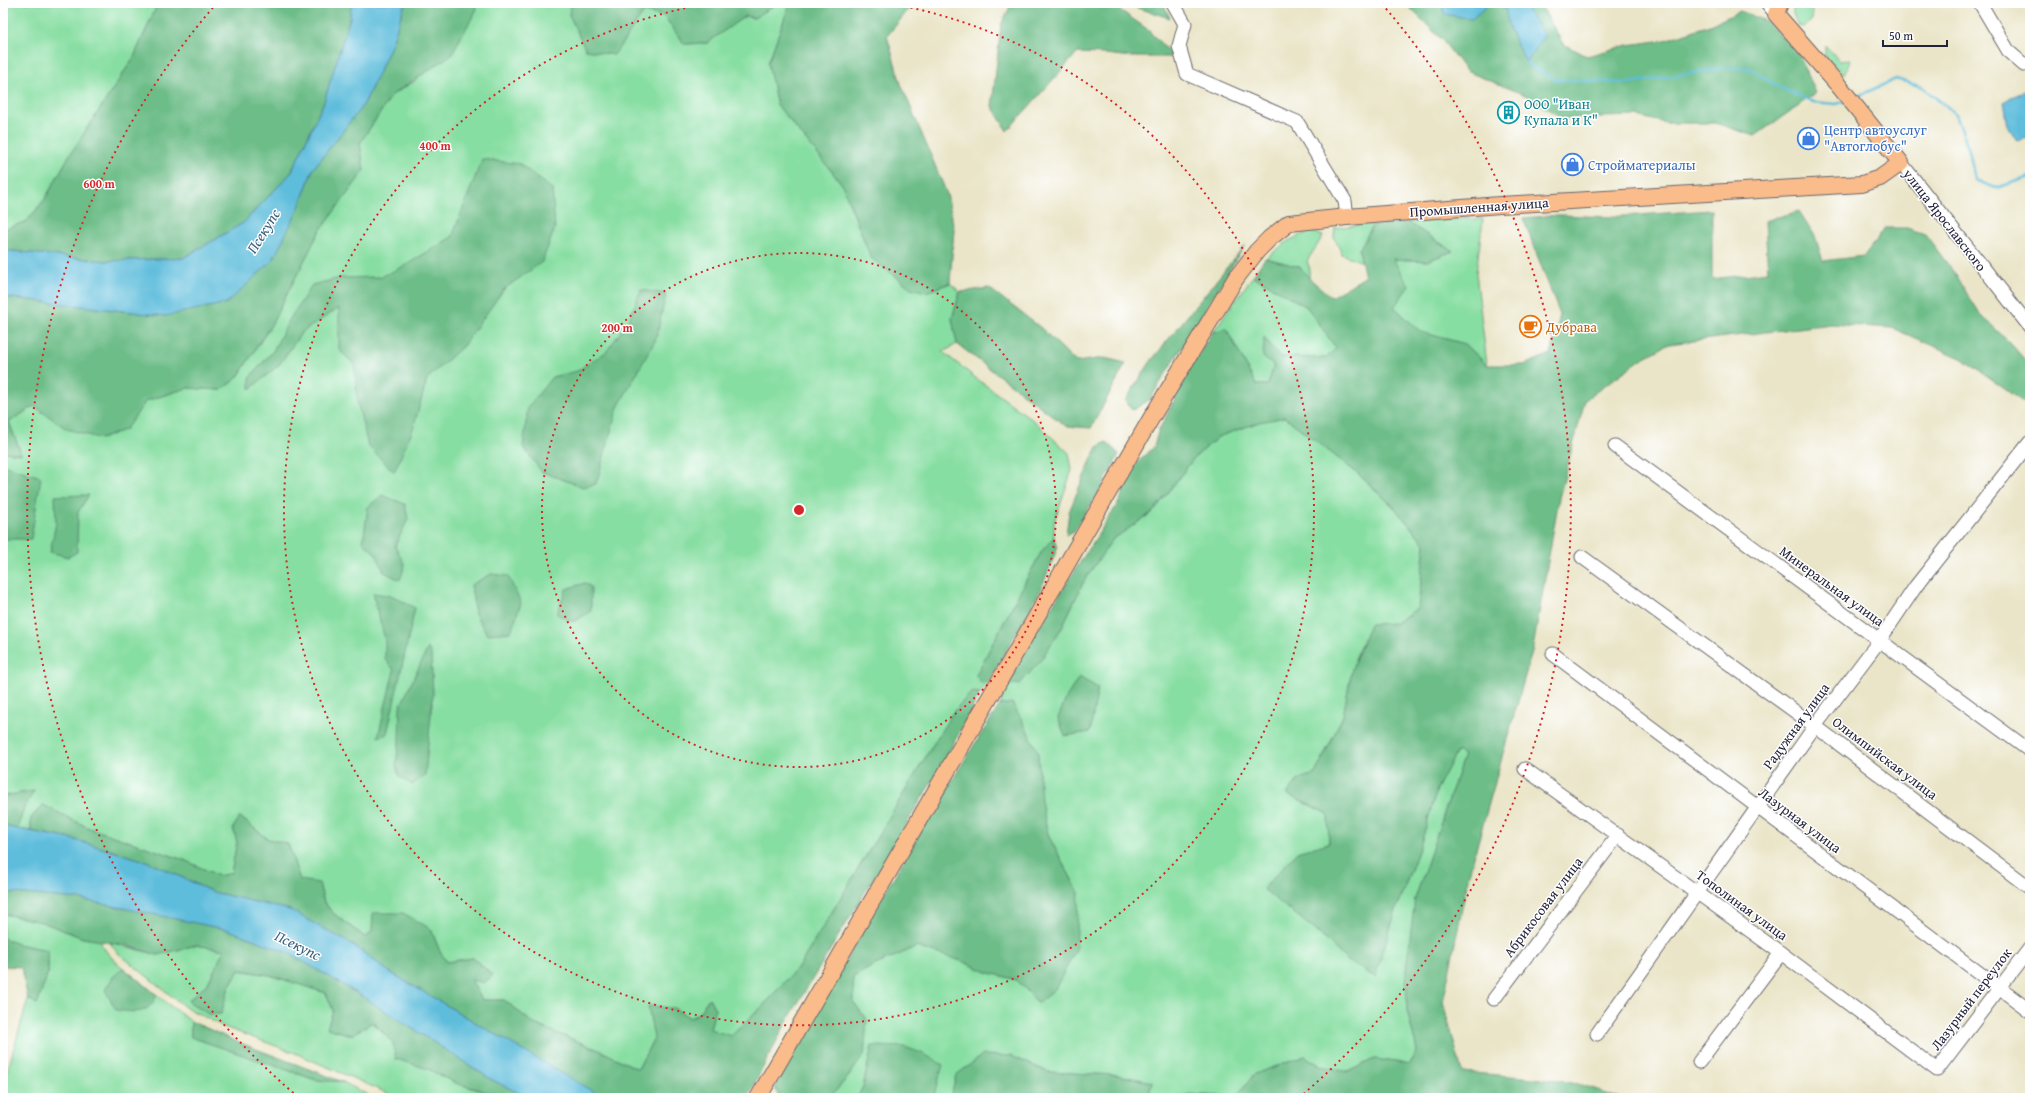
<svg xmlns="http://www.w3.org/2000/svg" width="2033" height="1101" viewBox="0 0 2033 1101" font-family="'Gentium Book Plus',serif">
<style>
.green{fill:#87dea2;stroke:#54806e}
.forest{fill:#6dbd88;stroke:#487062}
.water{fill:#5ebddc;stroke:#40708c}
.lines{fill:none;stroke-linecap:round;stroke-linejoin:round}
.stream{stroke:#5ebddc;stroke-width:2.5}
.minor-casing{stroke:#68666c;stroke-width:15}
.major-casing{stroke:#68666c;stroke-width:18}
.minor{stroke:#fff;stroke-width:13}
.major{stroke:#fabc8b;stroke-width:16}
.ring{fill:none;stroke:#d62828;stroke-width:2;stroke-dasharray:2 4}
.labels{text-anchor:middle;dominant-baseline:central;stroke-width:3;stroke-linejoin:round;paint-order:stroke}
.culture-label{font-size:14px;fill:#0d838f;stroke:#fff;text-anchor:start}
.shop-label{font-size:14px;fill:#366cbe;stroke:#fff;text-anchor:start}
.street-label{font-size:14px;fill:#22223b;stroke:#fff}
.food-label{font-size:14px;fill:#c56008;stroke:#fff;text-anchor:start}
.water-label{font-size:15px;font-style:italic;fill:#3a607b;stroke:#fff}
.centre{fill:#d62828;stroke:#fff;stroke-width:2}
.ring-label{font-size:12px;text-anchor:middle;font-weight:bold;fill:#d62828;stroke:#fff;stroke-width:3;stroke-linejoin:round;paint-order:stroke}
</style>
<rect width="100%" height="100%" fill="#fff"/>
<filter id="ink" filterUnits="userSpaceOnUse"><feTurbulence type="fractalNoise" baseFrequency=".025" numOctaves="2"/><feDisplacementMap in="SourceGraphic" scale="8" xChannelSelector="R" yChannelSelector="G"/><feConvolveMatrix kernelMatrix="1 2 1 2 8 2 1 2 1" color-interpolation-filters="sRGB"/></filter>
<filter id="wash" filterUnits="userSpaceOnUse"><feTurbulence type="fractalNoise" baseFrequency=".012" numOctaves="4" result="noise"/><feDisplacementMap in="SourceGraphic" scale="16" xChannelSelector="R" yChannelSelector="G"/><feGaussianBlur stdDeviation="0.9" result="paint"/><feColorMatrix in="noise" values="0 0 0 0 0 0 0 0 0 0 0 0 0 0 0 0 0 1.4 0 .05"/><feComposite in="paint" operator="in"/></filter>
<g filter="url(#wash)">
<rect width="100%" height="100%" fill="#eae5c8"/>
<path class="green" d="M3,3h155l-24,54 -65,99 -24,43 -18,22 -24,9z
M474,3h97l-2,12 75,-3 20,4 20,28 23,-1 38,-27 9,2 24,-15h12l-22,60 9,42 65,79 29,74 55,34 24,-9 10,9 -8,26 5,26 -14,8 30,24 60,44 36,33 3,17 -18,52v15l-12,14 -10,18 -56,106 6,8 7,-2 -9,12 -9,-1 -20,23 -151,250 -37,41 -32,30 -21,-6 5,-21 -6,-11 -10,15 -9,5 -16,-10 -20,30 -16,31 -39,-19 -65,-26 -30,-24h-22l-11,-20 2,-22 -26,4 -7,-10 -9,-23 -59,2 -6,7 -32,-24 -10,-12 -5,-18 -19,-3 -12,-37 -20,-5 -28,-22 -7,11 4,14 -6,31 -12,3 -35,-16 -95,-32 -46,-23 -12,13v13l-14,-2 7,-21 10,-17 -31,5v-344l18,1 -12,-31 25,-16 33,23h58l20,-28 42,-13 34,2 16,-12 34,-53 48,-93 45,-61 -4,-28 32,-48 23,-14 62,-72z
M1793,3h12l7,8 -1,10 -7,6 -6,-1 -5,-12z
M1825,45l15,16 11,-1 -7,14 -19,-18z
M1451,219h32l-7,54 11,92 -22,-21 -44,-12 -27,-25 -1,-48 34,2 26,-10 -46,-29z
M1364,224l9,1 -14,25 3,12 -20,-8 -8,-17 1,-9z
M1311,231l12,5 -16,25 3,8 -1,9 -10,-11 -33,-9 22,-17z
M1253,276l54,31 30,41 -11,10 -47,-1 -14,-19 9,27 -6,20h-12l-30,-57 -14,5z
M1285,417l71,55 37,34 32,38 -7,64 -58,38 -8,23 -9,47 -28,58 -16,5 -12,15 41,20 1,29 -32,9 17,77 34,32 49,-54 24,-64 16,-54 20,-38 7,4 -49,144 -8,112 10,39 -7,14 -36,-5 -26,13 -27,-6 -16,-10 -50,18 -20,23 -47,-3 -5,4h-35l4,-16 -35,-7 -69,-3 -37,-16 -55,19 -5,23h-18l9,-33 -70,-19 -9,41 -6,11h-25v-3l19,-21 16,-54 -13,-17 -1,-26 22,-12 41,-18 46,14 25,11 30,8 21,22 41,-109 -31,-58 -7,-34 -29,-97 -12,1 7,-20 13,-1 41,-55 23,-48 28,-41 42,-29 40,-53 24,-21 41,-15z
M4,914l38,8 41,16 16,2c10,20 29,31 46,45 15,12 29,25 46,36v16l125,43 27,2 31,16h-371v-12l25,-87 9,5 11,-31v-23l-31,-6 -14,-6z
M109,942l49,13 38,-10 29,5 -17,33 -20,18 20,13h13l8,-27 10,-17 30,5 57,18 7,17 -5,18 23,7 21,-13c24,24 50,47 82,60 14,6 29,8 43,16h-96l-14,-5 -92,-40 -71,-26 -39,-20 -67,-54z"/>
<path class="forest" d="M158,3h193l-1,14 -26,85 -33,71 -48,50 -60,35 -77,3 -103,-11v-20l24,-9 18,-22 24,-43 65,-99z
M405,3h69l3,6 -26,46 -59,40 -32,48 4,28 -45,61 -48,93 -34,53 -16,12 -34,-2 -41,13 -20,28 -25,10 -34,-10 -33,-23 -25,16 12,32 -18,-2v-155l163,19 133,-109 14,-38 51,-65 27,-58z
M571,3h207l-24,15 -9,-2 -38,27 -23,1 -20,-28 -20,-4 -30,43 -28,-5 -17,-35z
M790,3h124l-27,33 14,48 46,110 7,35 -4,54 -24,9 -15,-4 -40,-30 -29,-74 -65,-79 -9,-42z
M1012,3h98l37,26 27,28h-43l-25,-3 -29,-1 -70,78 -15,-25 9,-81z
M1131,3h32l7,15 -33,-10z
M1405,3h131l7,6 20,35 24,12 41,-11 37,-5 48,-16 27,-13 26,10 32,31 18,41 -61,43 -40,-13h-49l-29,-7 -75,2 -39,-24 -57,-23 -23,-30z
M482,159l38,5 32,25 3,39 -13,34 -38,27 -41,57 -36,33 -14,50 -19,43 -26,-26 -10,-41 -4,-41 -15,-14v-42l-37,24 -23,33 -29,24v-12l23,-26 16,-31 23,-35 28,-7 41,-1 25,-12 46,-28z
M1712,210v69l56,-7 -3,-51 34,-10 16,25 8,25 41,-5 21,-28h22l18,6 30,40 24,39 33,32 18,21v41l-69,-49 -69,-30 -61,-4 -162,20 -29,16 -55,40 -26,98 -26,150 -64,226 -26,128 19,70 107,9 52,17h-438l5,-4 47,3 20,-23 50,-18 16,10 27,6 26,-13 36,5 7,-14 -10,-39 -1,-42 9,-70 49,-144 -7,-4 -20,38 -16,54 -24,64 -22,70 -27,-16 -34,-32 -51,-40 34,-37 32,-9 -1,-29 -41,-20 12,-15 16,-5 28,-58 9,-47 18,-45 26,-1 22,-15 7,-64 -32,-38 -37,-34 -71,-55 -26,5 -41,15 -24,21 -40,53 -42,29 -28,41 -23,48 -21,32 -20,23 -13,1 12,-24 37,-61 63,-98 16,-37 19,-18 4,-15 35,-69 19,-30 14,-5 30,57h12l6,-19 -11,-9 1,-20 15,20 47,1 10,-10 -29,-41 -54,-31 12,-18 35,9 9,11 22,19 34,-20 -6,-27 14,-25 34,-3 46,29 -26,10 -34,-2 16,27 -15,21 27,25 44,12 22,21h37l27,-11 9,-39 -37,-97 36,-3 50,2z
M1245,245l-95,154 -17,11 -8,-9 26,-40z
M989,288l52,40 35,34 28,-4 22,5 -35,65 -25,-2 -109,-82 -5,-25 8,-27z
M641,290l25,4 -10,45 -38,68 -22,77 -13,3 -41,-15 -19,-25 5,-40 24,-30 25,-6 29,-19 22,-30z
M1106,442l13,12 -19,36 -26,41 -8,4 3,-23 12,-29 16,-36z
M3,465l38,12 -10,62h-28z
M89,495l-11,17 -1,40 -9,5 -18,-5 6,-29 -1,-27z
M382,495l23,9 3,15 -13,27 10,19 -5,15 -16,-8 -8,-18 -13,-12 5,-35z
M1054,537l3,12 -16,40 -52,92 -7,2 -6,-8 56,-106 10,-18z
M491,574l17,2 13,27 -10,29 -24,2 -12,-20 -4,-29z
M585,583l6,4v24l-18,11 -16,-8 9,-25z
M373,593l20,3 22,12 -28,126 -9,3 16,-67 -9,-11v-19z
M428,648l3,6 2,40 -8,81 -13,10 -13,-9 -3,-11 3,-23 1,-35z
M1079,677l19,11 -8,44 -25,4 -7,-18 9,-22z
M971,692l9,1 -37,70 -156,258 -40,77 -146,-1 -213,-126 -33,-25 -65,-36 -77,-18 -64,-30 -77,-23 -41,-8v-13l12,-13 46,23 95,32 35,16 12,-3 6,-31 -4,-14 7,-11 28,22 20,5 12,36 19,3 5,20 10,11 32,24 6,-7 1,-18h30l28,16 9,23 7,10 26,-4 20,17 -9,8 -13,-3 11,20h22l30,24 65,26 39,19 16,-31 -6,-32 26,2 16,10 9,-5 10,-15 6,11 -5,20 21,7 32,-30 37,-41 151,-250z
M1012,703l9,15 17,34 3,49 7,34 31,58 -3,56 -21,40 -17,14 -21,-23 -30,-8 -25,-11 -46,-14 -41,18 -22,12 1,26 13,17 -3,35 -13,18 -19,22v3h-52l-5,-10c27,-53 57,-103 86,-154 44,-77 90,-154 139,-229z
M34,791l-10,17 -7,21 -14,-3v-30z
M3,892l76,7 70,14 80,17 60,23 76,45 127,82 37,18h-32l-13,-7 -29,-8 -27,-14 -32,-10 -4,-18 -19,-19 -22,13 -24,-7 6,-18 -7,-17 -56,-18 -31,-5 -10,17 -8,27h-13l-20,-13 20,-18 16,-33 -28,-5 -38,10 -32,-10 -43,-7 -41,-16 -38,-8 -1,2z
M3,938l14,6 31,6v23l-11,31 -9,-5 -7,-32 -18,-1z
M123,968l34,27c-9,21 -22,17 -41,15l-11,-20 8,-13z
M191,1021l44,20 108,41 -27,-2 -125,-43z
M872,1046l33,1 19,7 19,11 -10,33h-76l6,-11z
M983,1055l28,1 37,16 69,3 35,7 -4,16h-61l-11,-2 -8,2h-88l-12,-4 -17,4 5,-23z"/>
<path class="water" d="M351,3h54l-14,43 -27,58 -51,65 -14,38 -26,53 -46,43 -61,13 -163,-19v-47l102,11 78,-3 60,-35 48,-50 33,-71 26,-85z
M1443,3h47l-18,16 -28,-5z
M1491,3h29l5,3 19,30 -18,27 -17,-35 -4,-20z
M2024,91l6,5v41l-13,4 -9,-15 -4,-24z
M3,826l69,13 77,23 64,30 77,18 65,36 33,25 216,127h-75l-37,-18 -127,-82 -76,-45 -60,-23 -150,-31 -76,-7z"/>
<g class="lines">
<path class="stream" d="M1526,63l28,16 75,4 95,-15h25l30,19 34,15 23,2 8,-2
M1856,97l40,-18 26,8 34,27 13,36 6,30 21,8 34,-11"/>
</g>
</g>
<g filter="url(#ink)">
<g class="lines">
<defs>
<path id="minor" d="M1173,3l12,21 -6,22 8,28 110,48 48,79 2,16
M1767,3l9,11
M1980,3l29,49 15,13 6,-2
M1901,163l129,164
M1615,446l415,305
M1582,557l233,169 215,162
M1553,654l477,357
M1525,769l256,184 156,117 93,-122
M1494,999l124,-164
M1597,1034l218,-308 64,-85 37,-55 114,-144
M1699,1062l82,-109"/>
<path id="major" d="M758,1098l395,-683 83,-137 21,-27 13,-13 19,-15 58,-6 153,-12 362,-21 18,-6 21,-15 -62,-77 -63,-72 4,-11"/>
</defs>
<use href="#minor" class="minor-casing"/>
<use href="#major" class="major-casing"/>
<use href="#minor" class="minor"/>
<use href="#major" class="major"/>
</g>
</g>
<g class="ring">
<circle cx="799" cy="510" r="257"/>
<path d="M893 4A515 515 0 1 1 705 4"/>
<path d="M298 1097A772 772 0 0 1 216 4M1382 4A772 772 0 0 1 1300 1097"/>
</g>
<defs>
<symbol id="building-ring" viewBox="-11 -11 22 22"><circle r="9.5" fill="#fff" stroke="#0f9aa8" stroke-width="1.5"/><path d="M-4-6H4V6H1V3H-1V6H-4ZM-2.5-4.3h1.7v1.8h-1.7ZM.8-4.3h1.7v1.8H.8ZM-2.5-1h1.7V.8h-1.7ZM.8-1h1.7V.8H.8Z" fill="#0f9aa8"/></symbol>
<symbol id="shop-ring" viewBox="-11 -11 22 22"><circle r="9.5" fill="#fff" stroke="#3f7fe0" stroke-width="1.5"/><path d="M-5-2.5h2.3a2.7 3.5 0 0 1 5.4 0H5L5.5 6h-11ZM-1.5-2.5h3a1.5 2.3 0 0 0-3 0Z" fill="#3f7fe0"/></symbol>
<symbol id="cafe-ring" viewBox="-11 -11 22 22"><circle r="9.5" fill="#fff" stroke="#e8710a" stroke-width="1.5"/><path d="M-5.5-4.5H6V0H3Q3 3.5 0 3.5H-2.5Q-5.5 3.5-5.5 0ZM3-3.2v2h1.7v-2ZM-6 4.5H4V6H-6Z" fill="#e8710a"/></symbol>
</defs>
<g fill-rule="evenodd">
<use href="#building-ring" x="1496" y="100" width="25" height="25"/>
<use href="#shop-ring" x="1796" y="126" width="25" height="25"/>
<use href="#shop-ring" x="1560" y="152" width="25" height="25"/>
<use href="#cafe-ring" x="1518" y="314" width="25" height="25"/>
</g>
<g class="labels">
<g class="culture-label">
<text x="1524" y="104">ООО "Иван<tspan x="1524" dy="16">Купала и К"</tspan></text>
</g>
<g class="shop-label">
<text x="1824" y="130">Центр автоуслуг<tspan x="1824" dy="16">"Автоглобус"</tspan></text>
<text x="1588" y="165">Стройматериалы</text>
</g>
<g class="street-label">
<text transform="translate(1479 207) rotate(-4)">Промышленная улица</text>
<text transform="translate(1945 220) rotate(52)">улица Ярославского</text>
<text transform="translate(1832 586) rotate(36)">Минеральная улица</text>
<text transform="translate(1796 726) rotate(-54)">Радужная улица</text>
<text transform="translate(1885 758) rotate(37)">Олимпийская улица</text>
<text transform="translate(1800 820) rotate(37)">Лазурная улица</text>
<text transform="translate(1742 905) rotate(36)">Тополиная улица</text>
<text transform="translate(1543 907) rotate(-53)">Абрикосовая улица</text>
<text transform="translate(1971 999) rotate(-53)">Лазурный переулок</text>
</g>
<g class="food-label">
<text x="1546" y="327">Дубрава</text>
</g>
<g class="water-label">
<text transform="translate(263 231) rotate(-58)">Псекупс</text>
<text transform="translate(298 945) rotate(26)">Псекупс</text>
</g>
</g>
<circle cx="799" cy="510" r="6" class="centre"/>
<g class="ring-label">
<text x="435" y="150">400 m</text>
<text x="99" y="188">600 m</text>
<text x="617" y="332">200 m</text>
</g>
<rect width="2033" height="1101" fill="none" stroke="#fff" stroke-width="16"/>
<path d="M1883 40v6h64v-6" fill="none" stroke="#22223b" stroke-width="2"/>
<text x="1889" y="40" font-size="12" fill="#22223b" stroke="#ffffff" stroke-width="3" paint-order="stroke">50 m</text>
</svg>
